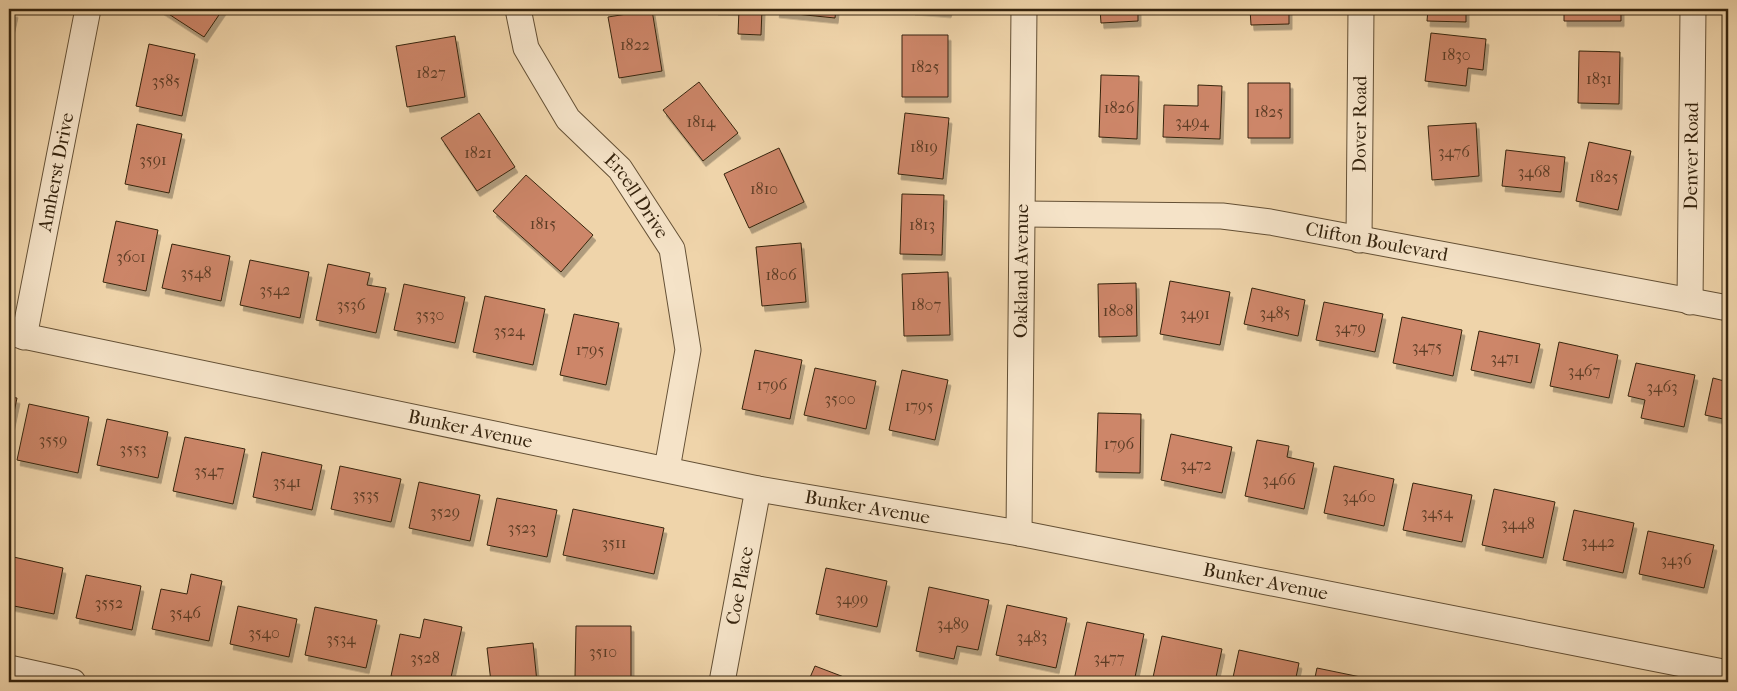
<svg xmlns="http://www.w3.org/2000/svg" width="1737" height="691" viewBox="0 0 1737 691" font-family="'IM FELL French Canon',serif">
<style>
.building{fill:#cd8669;stroke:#36240e;filter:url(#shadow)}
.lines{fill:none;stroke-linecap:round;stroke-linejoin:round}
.street-casing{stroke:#645035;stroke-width:27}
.street{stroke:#f5e3c8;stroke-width:25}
.labels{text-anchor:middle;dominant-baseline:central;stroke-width:5;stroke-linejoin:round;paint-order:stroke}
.number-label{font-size:16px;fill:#5c3c25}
.street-label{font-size:19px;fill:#36240e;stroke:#f5e3c8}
</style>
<defs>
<filter id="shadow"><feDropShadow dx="3" dy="5.5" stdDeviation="0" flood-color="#0004"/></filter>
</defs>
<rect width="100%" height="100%" fill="#efd4aa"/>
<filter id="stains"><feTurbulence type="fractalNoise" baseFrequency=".004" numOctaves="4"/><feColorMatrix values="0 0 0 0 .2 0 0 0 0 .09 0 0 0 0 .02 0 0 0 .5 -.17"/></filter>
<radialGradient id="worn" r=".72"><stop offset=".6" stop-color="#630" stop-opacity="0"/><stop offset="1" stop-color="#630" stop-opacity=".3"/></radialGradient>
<path class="building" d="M161,9h62l-19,28z
M715,9h47l-1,26 -23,-1 1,-24z
M777,9h59l-1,9 -59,-6z
M912,9h37l-1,3z
M1100,9h38v12l-37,2z
M1250,9h39v15l-38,1z
M1428,9h38v13l-39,-1z
M1564,9h57v12h-57z
M652,10l10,61 -43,7 -11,-61z
M9,11l6,1 -6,27z
M1431,33l55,6 -3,31 -15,-2 -2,18 -41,-5z
M902,35h46v62h-46z
M455,36l10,61 -58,10 -11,-61z
M149,44l46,10 -13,62 -46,-10z
M1579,51l41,1 -1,52 -41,-1z
M1101,75l38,1 -2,63 -38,-2z
M699,82l39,51 -35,28 -40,-51z
M1248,83h42v55h-42z
M1198,85l24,1 -2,53 -57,-2 1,-32 34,1z
M479,113l36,54 -38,24 -36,-53z
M905,113l44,5 -6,61 -45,-5z
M1476,123l3,53 -47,4 -4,-54z
M137,124l45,10 -13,59 -44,-9z
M1589,142l42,9 -13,59 -42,-9z
M779,148l25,54 -55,26 -25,-54z
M1506,150l59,7 -4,35 -59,-6z
M526,175l67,60 -32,37 -68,-61z
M902,194l42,1 -2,60 -42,-1z
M116,221l42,9 -12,61 -43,-9z
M801,243l5,59 -44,4 -6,-59z
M172,244l58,12 -9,45 -59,-13z
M250,260l59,12 -9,46 -60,-13z
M328,264l42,9 -3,12 19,3 -10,45 -60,-13z
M948,272l2,63 -46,1 -2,-62z
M1170,281l60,11 -10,53 -60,-11z
M1136,283l1,53 -38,1 -1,-53z
M404,284l61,13 -10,46 -61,-13z
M1252,288l53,12 -7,36 -54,-12z
M485,296l60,13 -12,56 -60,-13z
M1324,302l59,12 -8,38 -59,-12z
M574,314l45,9 -13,62 -46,-10z
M1402,317l60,13 -9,46 -60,-13z
M1479,331l61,13 -9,39 -60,-13z
M1559,342l59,13 -9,43 -59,-12z
M755,350l47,10 -12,59 -48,-10z
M1636,363l59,12 -11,52 -43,-9 4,-18 -17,-4z
M815,368l61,13 -10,48 -62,-14z
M902,370l46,10 -13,60 -46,-10z
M1713,378l15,4v38l-23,-5z
M9,397l8,1 -8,38z
M29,404l60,13 -11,56 -61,-13z
M1098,413l43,1 -1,59 -44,-1z
M107,419l61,13 -10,46 -61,-13z
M1171,434l61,13 -10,46 -61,-13z
M185,437l60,12 -12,55 -60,-13z
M1257,440l32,6 -2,11 27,6 -10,46 -59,-13z
M262,452l60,13 -10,45 -59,-13z
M340,466l61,13 -10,43 -60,-13z
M1334,466l60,13 -10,47 -60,-13z
M419,482l61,13 -10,46 -61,-13z
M1413,483l59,12 -10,47 -59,-12z
M1494,489l61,13 -12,56 -61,-13z
M497,498l60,12 -10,47 -60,-12z
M573,509l91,19 -10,46 -91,-19z
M1574,510l60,13 -11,50 -60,-13z
M1648,531l66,14 -10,43 -65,-14z
M9,556l54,12 -9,46 -45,-9z
M826,568l61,13 -10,46 -61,-13z
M1728,571v24l-5,-1z
M191,574l31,7 -13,60 -57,-12 9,-40 26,5z
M86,575l55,11 -9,44 -56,-12z
M929,587l60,13 -11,50 -21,-4 -3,13 -38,-8z
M1007,605l60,13 -11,50 -60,-13z
M238,606l59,13 -8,38 -59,-13z
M315,607l62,13 -11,48 -61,-13z
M424,619l38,8 -12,55h-28l-31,-6 9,-42 20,4z
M1087,622l57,12 -10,48h-51l-9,-2z
M576,626h55v51h-56z
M1162,636l60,13 -7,33h-63z
M533,643l4,39h-46l-4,-34z
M1239,650l60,13 -4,19h-63z
M815,666l42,16h-49z
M1317,668l58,12v2h-61z"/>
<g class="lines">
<defs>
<g id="street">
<path id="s1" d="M518,9l8,39 42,71 52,50 52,80 16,101 -21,119"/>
<path id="s2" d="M1023,214l199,2 48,6 458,86"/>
<path id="s3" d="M1359,240l2,-231"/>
<path id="s4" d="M1690,302l3,-293"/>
<path id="s5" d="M9,333l749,156 261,44 709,140"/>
<path id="s6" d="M24,337l64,-328"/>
<path id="s7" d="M1019,533l5,-524"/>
<path d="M9,668l64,14"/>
<path id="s8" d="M722,682l36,-193"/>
</g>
</defs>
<use href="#street" class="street-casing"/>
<use href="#street" class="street"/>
</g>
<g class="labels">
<g class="number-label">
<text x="635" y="44">1822</text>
<text x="1456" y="54">1830</text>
<text x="925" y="66">1825</text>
<text x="431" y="72">1827</text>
<text x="1599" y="78">1831</text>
<text x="166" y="80">3585</text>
<text x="1119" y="107">1826</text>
<text x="1269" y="111">1825</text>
<text x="701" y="121">1814</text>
<text x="1192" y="121">3494</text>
<text x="924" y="146">1819</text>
<text x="1454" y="151">3476</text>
<text x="478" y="152">1821</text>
<text x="153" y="159">3591</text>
<text x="1534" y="171">3468</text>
<text x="1604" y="176">1825</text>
<text x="764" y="188">1810</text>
<text x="543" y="223">1815</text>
<text x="922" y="224">1813</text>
<text x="131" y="256">3601</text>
<text x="196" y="272">3548</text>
<text x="781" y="274">1806</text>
<text x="275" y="289">3542</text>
<text x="351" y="304">3536</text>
<text x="926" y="304">1807</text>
<text x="1118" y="310">1808</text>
<text x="1275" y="312">3485</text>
<text x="1195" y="313">3491</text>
<text x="430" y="314">3530</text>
<text x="1350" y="327">3479</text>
<text x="509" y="330">3524</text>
<text x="1427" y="346">3475</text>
<text x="590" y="349">1795</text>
<text x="1505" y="357">3471</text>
<text x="1584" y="370">3467</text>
<text x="772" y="384">1796</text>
<text x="1662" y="386">3463</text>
<text x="840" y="398">3500</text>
<text x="919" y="405">1795</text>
<text x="53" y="439">3559</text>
<text x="1119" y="443">1796</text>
<text x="133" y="448">3553</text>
<text x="1196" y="464">3472</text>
<text x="209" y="470">3547</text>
<text x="1279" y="479">3466</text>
<text x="287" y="481">3541</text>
<text x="366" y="494">3535</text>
<text x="1359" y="496">3460</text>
<text x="445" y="511">3529</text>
<text x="1437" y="512">3454</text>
<text x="1518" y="523">3448</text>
<text x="522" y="527">3523</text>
<text x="1598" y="541">3442</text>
<text x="614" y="542">3511</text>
<text x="1676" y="559">3436</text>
<text x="852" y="598">3499</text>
<text x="109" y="602">3552</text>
<text x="185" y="612">3546</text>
<text x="953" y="623">3489</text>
<text x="264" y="632">3540</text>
<text x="1032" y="636">3483</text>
<text x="341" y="638">3534</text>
<text x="603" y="651">3510</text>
<text x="425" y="657">3528</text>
<text x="1109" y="657">3477</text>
</g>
<g class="street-label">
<text stroke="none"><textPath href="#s3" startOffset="116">Dover Road</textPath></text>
<text stroke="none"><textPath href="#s4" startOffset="146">Denver Road</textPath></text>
<text stroke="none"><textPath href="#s6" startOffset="168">Amherst Drive</textPath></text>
<text stroke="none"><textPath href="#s1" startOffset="226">Ercell Drive</textPath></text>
<text stroke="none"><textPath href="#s2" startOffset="356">Clifton Boulevard</textPath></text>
<text stroke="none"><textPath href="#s7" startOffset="262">Oakland Avenue</textPath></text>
<text stroke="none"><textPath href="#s5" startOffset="471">Bunker Avenue</textPath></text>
<text stroke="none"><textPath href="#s5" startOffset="876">Bunker Avenue</textPath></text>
<text stroke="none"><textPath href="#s5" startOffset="1281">Bunker Avenue</textPath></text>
<text stroke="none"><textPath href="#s8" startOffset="98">Coe Place</textPath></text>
</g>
</g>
<rect width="1737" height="691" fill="none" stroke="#efd4aa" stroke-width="30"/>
<rect x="10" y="10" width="1717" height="671" fill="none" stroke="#36240e" stroke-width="2.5"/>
<rect x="15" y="15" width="1707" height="661" fill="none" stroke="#36240e"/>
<rect width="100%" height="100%" filter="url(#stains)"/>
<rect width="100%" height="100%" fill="url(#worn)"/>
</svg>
